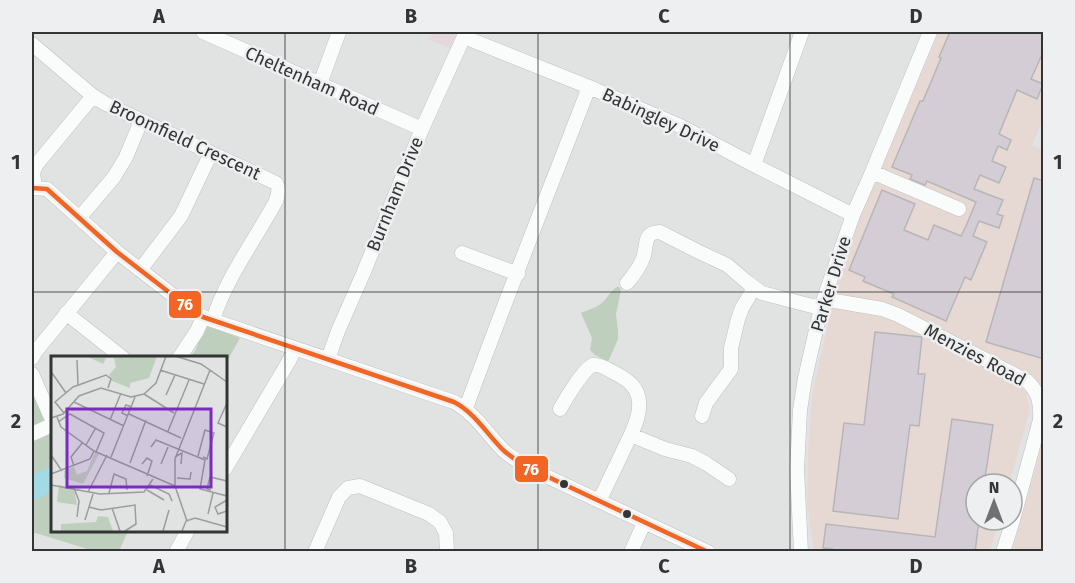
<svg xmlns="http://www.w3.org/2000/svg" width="1075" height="583" viewBox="0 0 1075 583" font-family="'Fira Sans',sans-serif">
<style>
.commercial{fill:#e5d8dd}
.industrial{fill:#e6d9d4}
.green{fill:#bfcfbd}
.water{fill:#a3dae6}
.building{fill:#d5cdd5;stroke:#b6b6b7;stroke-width:1.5}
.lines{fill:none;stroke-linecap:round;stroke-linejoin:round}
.minor-casing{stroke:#c0c0c0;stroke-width:15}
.minor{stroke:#fafbfb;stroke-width:14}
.bus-1-casing{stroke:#eeeff1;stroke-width:9}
.bus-1{stroke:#f26522;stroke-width:4.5}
.grid{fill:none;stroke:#333434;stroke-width:1.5;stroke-opacity:0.55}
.bus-dot{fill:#333434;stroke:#eeeff1;stroke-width:2}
.labels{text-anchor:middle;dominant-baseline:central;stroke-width:5;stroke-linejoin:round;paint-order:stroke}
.street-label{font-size:18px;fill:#333434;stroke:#eeeff1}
.inset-road{fill:none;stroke:#9b9c9c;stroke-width:1.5}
.view{fill:#7b2cbf;fill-opacity:0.15;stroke:#7b2cbf;stroke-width:3}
.inset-edge{fill:none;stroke:#333434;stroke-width:3}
.line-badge{stroke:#eeeff1;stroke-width:2}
.badge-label{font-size:16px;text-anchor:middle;font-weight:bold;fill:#fff}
.neatline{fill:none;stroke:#333434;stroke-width:2}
.grid-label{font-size:20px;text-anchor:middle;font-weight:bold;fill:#333434}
</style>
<rect width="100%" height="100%" fill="#e1e2e2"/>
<path class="commercial" d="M432,32h26l-7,17 -22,-10z"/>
<path class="industrial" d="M939,32h104v86l-11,28 12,4 -1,232 -17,14 3,9v8l-20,71h-33v36h23l-9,31 -176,1 -7,-49 1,-52 4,-55 18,-82 14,-53 15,-48z
M1043,441v110h-31z"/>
<path class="green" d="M617,287h2l2,3 -5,24 2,17v8l-9,21 -2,1 -12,-6 -5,-5 2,-12 -11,-25c7,-3 17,-6 22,-11 6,-6 7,-11 14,-15z
M205,325l35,13 -15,27v-7h-36l6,-7z
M32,388l15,33 -15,7z
M52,432v98l76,1 -9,20h-25l-62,-19v-91z"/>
<path class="water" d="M52,466v24l-14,9 -6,2v-26z"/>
<path class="building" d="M950,32h94v18l-13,29 12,5 -6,15 -20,-9 -18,44 12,6 -4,10 -9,-4 -6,15 14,6 -7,16 -19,-8 -6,14 29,11 -6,14 6,2 -4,12 -20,-7 -6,15 14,6 -16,38 -6,-3 -19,44 -54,-24 2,-3 -31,-13 2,-4 -16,-7 33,-80 33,14 -11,26 24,10 6,-15 27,11 5,-10 10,-24 -49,-21 -2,4 -15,-6 2,-4 -20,-8 28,-66h3l18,-43 -2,-1z
M1034,178l10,3v178l-58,-17z
M875,332l47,5 -4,37h7l-6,52 -9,-1 -12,94 -65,-8 11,-88 20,2z
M952,419l41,6 -9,59h-8v36h3l-4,32h-144l1,-3 -9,-1 3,-24 109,13z"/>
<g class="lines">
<defs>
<path id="minor" d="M203,32l219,97
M464,37l125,50 91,39 74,39 99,50
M32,44l61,52 13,8 170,79c4,7 2,11 0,18 -21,39 -50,77 -63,119
M320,84l19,-52
M754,165l48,-133
M872,172l87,37
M35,187l-2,-14 3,-8 57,-69
M32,188l15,1 70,63 75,58 11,7 251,85c21,11 33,32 49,48 8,7 16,12 24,17l181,85
M80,217l34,-40 12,-20 15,-36
M462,253l56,21
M140,270l41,-54 30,-63
M627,283c6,-7 13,-16 16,-25 5,-12 -1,-26 17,-26l37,19 30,14 20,17 15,11 54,14 13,-7 53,9 16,6 129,66c12,11 14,23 13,39l-27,100 -10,32
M66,313l57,45
M32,358l4,-7 81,-99
M179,358l18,-27 6,-14
M328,359l10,-28 25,-57 59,-145 44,-97
M32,374l20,46
M466,408c39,-108 82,-214 123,-321
M560,409c5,-9 24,-41 33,-44 6,-1 13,3 18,6 16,8 30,16 28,37 -1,15 -10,30 -16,43 -8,17 -16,34 -24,50
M702,416l4,-13 25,-34v-21l7,-29 4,-11 12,-20
M32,434l20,-9
M631,435l34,14 27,7 15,8 22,15
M225,469l64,-108 6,-13
M176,552l12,-22
M315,552l24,-55 9,-9 12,-2 69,28 11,8 6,11 1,19
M631,552l13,-29
M801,552l-4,-82 3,-60 5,-32 17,-74 31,-89 19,-43 58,-140"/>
</defs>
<use href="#minor" class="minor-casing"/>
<use href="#minor" class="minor"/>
<defs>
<path id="bus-1" d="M32,188l15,1 70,63 75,58 11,7 251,85c21,11 33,32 49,48 8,7 16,12 24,17l181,85"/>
</defs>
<use href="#bus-1" class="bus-1-casing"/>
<use href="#bus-1" class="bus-1"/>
</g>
<path class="grid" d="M285,32v520M538,32v520M790,32v520M32,292h1012"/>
<g class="bus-dot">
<circle cx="564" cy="484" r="5"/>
<circle cx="627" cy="514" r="5"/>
</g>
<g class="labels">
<g class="street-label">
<text transform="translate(312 81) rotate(24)">Cheltenham Road</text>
<text transform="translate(661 120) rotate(25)">Babingley Drive</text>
<text transform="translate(185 140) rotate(25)">Broomfield Crescent</text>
<text transform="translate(395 194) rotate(-68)">Burnham Drive</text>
<text transform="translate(831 284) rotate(-73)">Parker Drive</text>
<text transform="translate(975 355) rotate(28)">Menzies Road</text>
</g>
</g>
<g transform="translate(51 356)">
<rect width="176" height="176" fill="#e1e2e2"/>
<path d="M35,0h71l-8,22 -19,5v5l-18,-7 -3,-6 7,-8 -2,-9h-8l-3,6zM44,96l4,2 -16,30 -19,-6v-7l10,-4 3,8 10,-4zM8,129l15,4 3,16 -20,-3zM47,160l10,1 5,14h-52v-7l35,-2z" fill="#bfcfbd"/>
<path class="inset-road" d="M124,0l26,8 26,18M26,4l1,25M109,14l44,14M1,17l14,20M93,38l30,19M115,39l9,-20M23,46l50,24M176,47l-9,20 9,4M13,57l-9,-11 18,-15 33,-12 5,4 -3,9M78,58l52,24M77,60l-6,-3 4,-8 6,2M6,61l4,10 33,24 81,35M0,62l12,-4 16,-18 22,-8 30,9 13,-3 12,-11 10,-27M59,64l11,-27M7,66l12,-8 34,19 -8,19M117,75l21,-51M35,89l9,-16M100,91l5,-7 49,20 -5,29 27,7M0,99l11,16M147,100l7,-26 9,3 -7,26 -4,-2M60,101l24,-60M124,101l7,-4 -1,11M79,107l16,-43M91,108l5,-6 5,3 -5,15M110,108l7,-17M23,110l-3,-9 12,-15M0,118l39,-15 4,-8M126,122l13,1 1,-7M0,129l49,9 44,-2 9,-13M99,129l19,9 3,7M23,132l5,13 -2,16M96,134l17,10M160,134l-4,-1 3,-12 17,4M37,136l19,-37M58,137l5,-19 12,5 1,11M176,144l-12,7 3,7 9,-3M38,151l12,3 34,-5 1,19 -11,7M61,152l8,23M157,158l5,-21M34,164l8,-26M136,165l-12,-35v-27l35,-89M112,175l6,-21M131,175l4,-10 9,-3 32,9"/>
<path class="view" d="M16,53h144v78h-144z"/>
<rect width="176" height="176" class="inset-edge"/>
</g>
<g class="line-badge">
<rect x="168" y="290" width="34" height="29" rx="6" fill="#f26522"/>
<rect x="514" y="455" width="35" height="28" rx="6" fill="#f26522"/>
</g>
<g class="badge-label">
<text x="185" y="310">76</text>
<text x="531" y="475">76</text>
</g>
<rect width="1075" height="583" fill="none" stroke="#eeeff1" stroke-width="66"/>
<g transform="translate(994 502)"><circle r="28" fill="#eeeff1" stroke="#a3a4a5" stroke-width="1.5"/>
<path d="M0-4.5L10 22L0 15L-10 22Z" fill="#707171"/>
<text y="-9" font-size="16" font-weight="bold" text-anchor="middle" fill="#333434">N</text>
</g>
<rect x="33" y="33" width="1009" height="517" class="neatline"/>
<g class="grid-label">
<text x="159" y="23">A</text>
<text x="411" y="23">B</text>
<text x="664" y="23">C</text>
<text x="916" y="23">D</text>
<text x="16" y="169">1</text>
<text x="1058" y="169">1</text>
<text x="16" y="428">2</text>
<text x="1058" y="428">2</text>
<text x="159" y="573">A</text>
<text x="411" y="573">B</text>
<text x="664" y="573">C</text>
<text x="916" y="573">D</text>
</g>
</svg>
